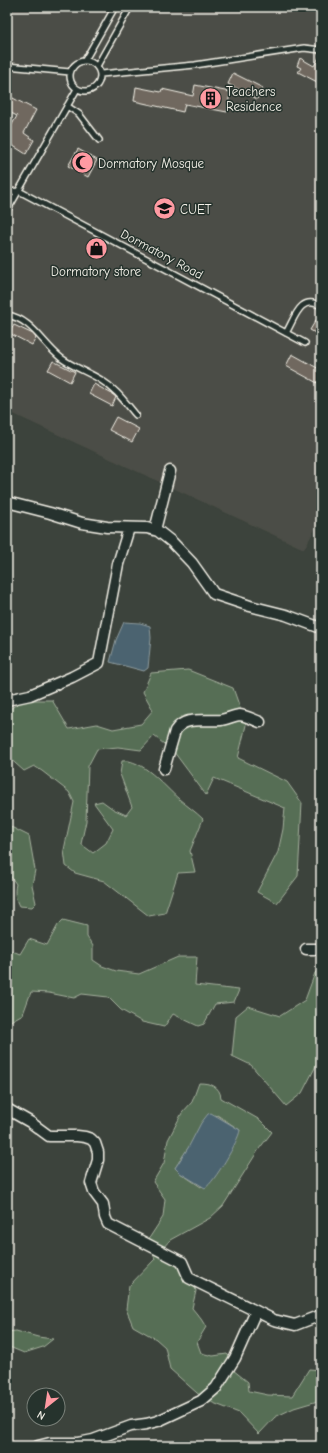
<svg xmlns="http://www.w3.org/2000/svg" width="328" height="1453" viewBox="0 0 328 1453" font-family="'Comic Neue',sans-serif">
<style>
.built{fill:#4c4e46}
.green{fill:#566e54;stroke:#a5b09e;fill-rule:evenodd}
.water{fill:#4b636f;stroke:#8f9c9f}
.building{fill:#70685f;stroke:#f4f1e8}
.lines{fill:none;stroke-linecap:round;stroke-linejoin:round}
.service-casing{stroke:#f4f1e8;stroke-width:8}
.minor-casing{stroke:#f4f1e8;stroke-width:13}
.service{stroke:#26332d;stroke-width:5}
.minor{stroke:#26332d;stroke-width:10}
.labels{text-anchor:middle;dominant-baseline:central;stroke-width:3;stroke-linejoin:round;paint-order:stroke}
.poi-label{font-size:13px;fill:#f4f1e8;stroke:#26332d;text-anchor:start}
.street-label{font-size:13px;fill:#f4f1e8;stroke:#26332d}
</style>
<rect width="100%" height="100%" fill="#3c433c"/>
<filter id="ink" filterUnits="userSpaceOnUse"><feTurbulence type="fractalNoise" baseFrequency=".025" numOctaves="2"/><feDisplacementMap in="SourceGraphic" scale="8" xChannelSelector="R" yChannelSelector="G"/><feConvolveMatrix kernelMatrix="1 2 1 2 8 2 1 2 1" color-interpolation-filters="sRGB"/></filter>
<g filter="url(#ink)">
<path class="built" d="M7,7h314v511l-17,31 -297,-138z"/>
<path class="green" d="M188,670l45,18 13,37 -8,33 49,24 15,21 -4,73 -21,27 -20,-11 21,-40 5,-23 2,-21 -71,-30 -8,17 -32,-43 -20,-16 -13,14 -23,-3 -21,2 -9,17 -2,55 -5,23 12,9 13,-10 7,-14 -19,-26 8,-2 11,8 13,6 6,-8 -12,-33 2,-13c20,-3 43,26 57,38 8,7 17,13 24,20l-13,32 5,21 -17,1 -13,40 -16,3 -45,-35 -29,-8 -9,-7 -2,-16 10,-48 -5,-10 -27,-21 -8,-5 -10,5 -17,-15v-45l16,-11h29l17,29 28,-5 16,5 28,-5 12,-14 -10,-18 8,-19z
M7,825l22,11 6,34 -3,15 4,18 -4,4 -13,-1c-4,-8 -5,-13 -3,-22l-9,-13z
M63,920l24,6v11l6,9v14l9,6 14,5 23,3 39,-17h19l-2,28 44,5 -5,12 -19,2 -11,20 -6,2 -25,-12 -9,13 -22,-5 -21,-12 -13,-13 -26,-3 -8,4 -25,-5 -18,-1 -8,22 -16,9v-74l13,5 9,-15 18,6 11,-20z
M321,967v93l-3,2 -16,31 -16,13 -35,-41 -19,-9 4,-40 12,-10 32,10 25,-16 10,-27z
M199,1083c11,0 21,3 22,15l39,22 12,12 -13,17 -36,57 -13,12 -40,22 -8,9 28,21 6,21 -4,17 9,11 5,8 -9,15 4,11 12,3 14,-2 8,9 -2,7 15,12 1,9 19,4 24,1 17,-27 12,1v30l-27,8 -19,9 -16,17 -20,-21 -31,-12 -11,-8 -27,-24 -5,-22 -9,-8 -23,-13 -7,-17 3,-23 26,-27 -7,-19 15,-23 2,-18 -12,-17 11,-19 4,-23 14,-27 10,-11zM217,1115l23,15 -39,57 -21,-14 -5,-5 13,-20z
M16,1331l22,6 15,2 -10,8 -19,6 -17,-7v-14z"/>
<path class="water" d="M124,622l16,1 10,3 1,12 -3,30 -4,3 -34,-9 6,-22z
M211,1113l29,17c-1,10 -26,53 -35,58l-25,-15 -5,-5 13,-20 13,-25 7,-9z"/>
<path class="building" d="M321,54v30l-23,-12 3,-4 -4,-2 3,-8 14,8z
M233,73l30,15 -6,11 -29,-15z
M195,85l35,7 -3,20 -42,-8 -2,8 -49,-11 2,-14 25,5 1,-3 31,7z
M7,95l29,15 -12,23 10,7 -8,14 -19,-12v-9l10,-17 -10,-5z
M78,149l19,11 -9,17 -20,-11z
M316,320l5,3v13l-11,-6z
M14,325l19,9 3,4 -4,7 -23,-12z
M292,354l29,16v15l-35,-19z
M53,361l22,11 -5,10 -22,-12z
M94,384l18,10 4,3 -4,9 -23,-12z
M116,417l23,12 -7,13 -23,-12z"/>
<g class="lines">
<defs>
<path id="service" d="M85,60l30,-53
M70 76a15 15 0 1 1 30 0a15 15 0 1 1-30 0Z
M7,66l63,6
M97,66l33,-59
M101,74l94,-9 109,-17 17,2
M67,106l12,8 20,26
M7,192l12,-1 286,152
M7,211l70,-122
M7,315c25,4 35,28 54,43 12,9 27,14 40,22 15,9 24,22 35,35
M286,333c9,-15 14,-39 35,-27"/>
<path id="minor" d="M7,502l43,11 32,10 25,4 40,1 11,3 14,11 20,21 22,31 36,12 36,9 35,13
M155,530l15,-59
M7,700l23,-5 42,-18 27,-14 19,-99 11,-36
M164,769l11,-38c10,-16 30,-9 46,-11 6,-1 12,-4 18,-5 6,0 15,5 21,7
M306,949h15
M7,1109l23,13 19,14h28l8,1 6,2 4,4 3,9v8l-7,23 3,9 9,12 2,13 3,7 74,38 7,16 85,42 21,5 26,-10
M38,1446l12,-3h28l15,-3 38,-14 15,-2 12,-3 43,-20 15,-13 19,-30 21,-47"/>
</defs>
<use href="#service" class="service-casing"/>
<use href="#minor" class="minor-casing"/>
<use href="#service" class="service"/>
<use href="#minor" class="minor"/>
</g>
</g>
<defs>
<symbol id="building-disc" viewBox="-11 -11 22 22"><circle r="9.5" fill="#ff9aa2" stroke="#26332d"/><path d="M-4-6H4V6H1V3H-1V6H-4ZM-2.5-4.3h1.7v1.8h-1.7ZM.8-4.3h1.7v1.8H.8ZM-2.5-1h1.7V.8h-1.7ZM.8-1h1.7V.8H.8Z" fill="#111"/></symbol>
<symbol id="mosque-disc" viewBox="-11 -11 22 22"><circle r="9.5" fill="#ff9aa2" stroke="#26332d"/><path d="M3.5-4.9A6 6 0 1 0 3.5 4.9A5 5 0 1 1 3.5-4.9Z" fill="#111"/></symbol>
<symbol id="university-disc" viewBox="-11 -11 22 22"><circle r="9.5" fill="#ff9aa2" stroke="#26332d"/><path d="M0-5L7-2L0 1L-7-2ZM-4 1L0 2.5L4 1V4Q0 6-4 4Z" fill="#111"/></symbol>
<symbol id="shop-disc" viewBox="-11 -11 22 22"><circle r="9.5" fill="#ff9aa2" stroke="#26332d"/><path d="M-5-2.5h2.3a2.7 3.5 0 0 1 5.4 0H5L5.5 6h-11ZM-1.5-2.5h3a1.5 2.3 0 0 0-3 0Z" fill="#111"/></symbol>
</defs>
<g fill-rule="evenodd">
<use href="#building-disc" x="198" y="86" width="25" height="25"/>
<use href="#mosque-disc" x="70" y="150" width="25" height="25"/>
<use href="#university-disc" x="152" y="196" width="25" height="25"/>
<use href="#shop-disc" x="84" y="236" width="25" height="25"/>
</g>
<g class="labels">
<g class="poi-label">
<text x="226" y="91">Teachers<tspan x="226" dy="15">Residence</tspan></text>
<text x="98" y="163">Dormatory Mosque</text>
<text x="180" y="209">CUET</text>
<text x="96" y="271" text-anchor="middle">Dormatory store</text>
</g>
<g class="street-label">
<text transform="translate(162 254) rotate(28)">Dormatory Road</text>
</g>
</g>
<rect width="328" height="1453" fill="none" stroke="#26332d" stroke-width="24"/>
<rect x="12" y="12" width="304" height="1429" fill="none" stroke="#f4f1e8" stroke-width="1.5" filter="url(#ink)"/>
<g transform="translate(46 1407) rotate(210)"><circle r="19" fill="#26332d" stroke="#787f78"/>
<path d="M0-3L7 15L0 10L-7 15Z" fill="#ff9aa2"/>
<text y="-6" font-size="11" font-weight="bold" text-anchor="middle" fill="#f4f1e8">N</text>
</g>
</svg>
